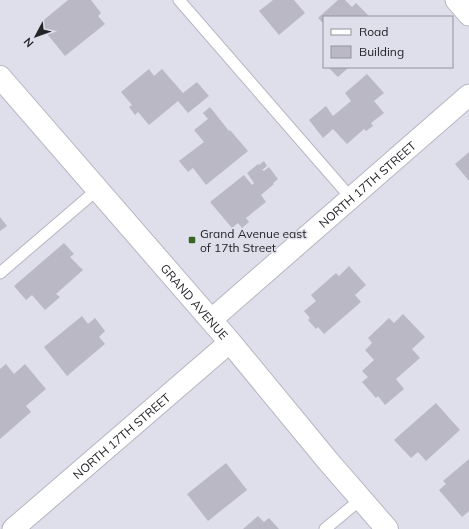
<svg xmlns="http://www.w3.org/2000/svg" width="469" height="529" viewBox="0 0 469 529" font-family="Mulish,sans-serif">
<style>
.building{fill:#bab8c5}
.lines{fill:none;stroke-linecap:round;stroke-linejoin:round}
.lane-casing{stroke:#b6b5c1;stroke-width:13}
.street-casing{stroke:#b6b5c1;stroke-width:23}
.secondary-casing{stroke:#b6b5c1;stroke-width:24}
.lane{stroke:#fff;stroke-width:11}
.street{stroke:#fff;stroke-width:21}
.secondary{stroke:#fff;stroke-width:22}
.poi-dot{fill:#3a6624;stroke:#dfdeeb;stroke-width:1.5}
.labels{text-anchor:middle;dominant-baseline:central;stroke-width:3;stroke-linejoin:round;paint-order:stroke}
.street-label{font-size:12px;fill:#242328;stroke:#dfdeeb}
.poi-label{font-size:12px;fill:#242328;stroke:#dfdeeb;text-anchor:start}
</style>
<rect width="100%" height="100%" fill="#dfdeeb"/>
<path class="building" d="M68,0h23l10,13 -3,3 7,8 -40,32 -26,-32z
M273,0h21l11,13 -26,22 -20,-24z
M338,0h7l7,7 4,-4 12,12 -2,2h-42v7l-6,-6z
M328,67h21l-11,10z
M149,69l5,7 8,-7 21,24 14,-11 12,14 -21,17 -10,-12 -29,24 -11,-13 -3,3 -6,-8 3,-2 -11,-13z
M367,74l17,19 -10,8 10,12 -13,10 2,3 -7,5 -2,-2 -17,15 -14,-15 -10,9 -14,-18 17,-14 7,10 18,-15 -6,-8z
M210,107l19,24 1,-1 18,21 -42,34 -13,-17 -5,4 -9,-11 25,-19 -10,-12 14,-11 -5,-6z
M469,152v29l-14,-17z
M264,161l3,5 -5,4 2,1 5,-4 9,12 -5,4 1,1 -13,11 5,7 -20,16 3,4 -7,6 -4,-5 -6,5 -22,-26 34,-27 8,10 2,-2 -7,-10 11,-9 1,1z
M0,217l7,9 -7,5z
M64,243l10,11 -4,3 13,13 -27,24 4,3 -15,13 -13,-15 -6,5 -12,-14z
M349,266l17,19 -11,10 6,7 -37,32 -6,-7 -2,2 -8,-9 2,-2 -6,-7 12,-10 -5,-6 25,-22 3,3z
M403,314l22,23 -13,12 8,9 -24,21 8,10 -19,16 -7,-9 -2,2 -14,-16 6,-5 -6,-6 12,-11 -9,-10 7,-7 -4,-5 21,-20 5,5z
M82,316l6,8 7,-6 10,13 -6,6 6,7 -38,32 -23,-29z
M6,364l8,10 11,-10 21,25 -20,17 5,6 -31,27v-70z
M436,403l24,27 -34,31 -8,-9 -7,6 -17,-18z
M469,459v52l-7,6 -23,-27 7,-6 -3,-3z
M226,463l21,27 -39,31 -21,-27z
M258,516l6,6 5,-4 10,11h-36z"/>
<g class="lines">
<defs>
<path id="lane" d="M179,0l172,198
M0,273l98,-84
M325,529l36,-30"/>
<g id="street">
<path d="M456,0l13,15"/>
<path id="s1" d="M211,320l258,-225"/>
<path id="s2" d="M13,529l217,-187"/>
</g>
<g id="secondary">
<path id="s3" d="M0,77l230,265 98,119 59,68"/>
</g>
</defs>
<use href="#lane" class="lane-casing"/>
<use href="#street" class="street-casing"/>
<use href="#secondary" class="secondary-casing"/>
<use href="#lane" class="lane"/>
<use href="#street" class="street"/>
<use href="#secondary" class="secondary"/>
</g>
<rect class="poi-dot" x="188" y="236" width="8" height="8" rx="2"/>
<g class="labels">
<g class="street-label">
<text stroke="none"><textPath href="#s1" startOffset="207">NORTH 17TH STREET</textPath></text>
<text stroke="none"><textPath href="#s3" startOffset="297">GRAND AVENUE</textPath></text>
<text stroke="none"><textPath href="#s2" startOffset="143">NORTH 17TH STREET</textPath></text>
</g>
<g class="poi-label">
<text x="200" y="233">Grand Avenue east<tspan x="200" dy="14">of 17th Street</tspan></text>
</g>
</g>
<rect x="323" y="16" width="130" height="52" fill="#dfdeeb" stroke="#94939d"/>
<rect x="331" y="29" width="20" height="6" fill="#ffffff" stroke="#94939d"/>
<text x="359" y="36" font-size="12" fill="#242328">Road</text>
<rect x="331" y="46" width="20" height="12" fill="#bab8c5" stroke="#94939d"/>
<text x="359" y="56" font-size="12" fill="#242328">Building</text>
<g transform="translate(36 36) rotate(229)" stroke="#dfdeeb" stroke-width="3" paint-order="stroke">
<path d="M0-3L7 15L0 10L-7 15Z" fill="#242328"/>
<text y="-6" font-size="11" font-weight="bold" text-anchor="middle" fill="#242328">N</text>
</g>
</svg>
